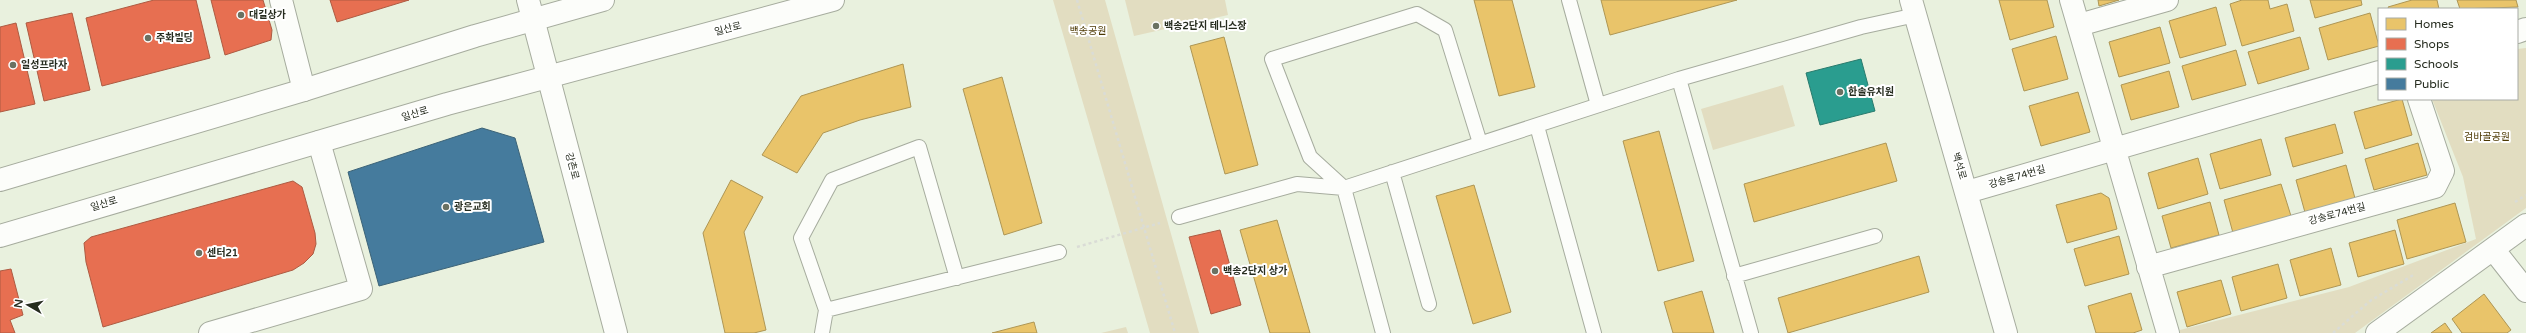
<svg xmlns="http://www.w3.org/2000/svg" width="2526" height="333" viewBox="0 0 2526 333" font-family="'Varela Round','Noto Sans KR',sans-serif">
<style>
.green{fill:#e2ddc1}
.homes{fill:#e9c46a;stroke:#ae9654}
.shops{fill:#e76f51;stroke:#ad5b42}
.schools{fill:#2a9d8f;stroke:#297b6d}
.public{fill:#457b9d;stroke:#3c6377}
.lines{fill:none;stroke-linecap:round;stroke-linejoin:round}
.service-casing{stroke:#a6ac9e;stroke-width:16}
.minor-casing{stroke:#a6ac9e;stroke-width:24}
.secondary-casing{stroke:#a6ac9e;stroke-width:24}
.primary-casing{stroke:#a6ac9e;stroke-width:24}
.path{stroke:#dadcd6;stroke-width:2.5;stroke-dasharray:3 3;stroke-linecap:butt}
.service{stroke:#fcfdfa;stroke-width:14}
.minor{stroke:#fcfdfa;stroke-width:22}
.secondary{stroke:#fcfdfa;stroke-width:22}
.primary{stroke:#fcfdfa;stroke-width:22}
.poi-dot{fill:#6a7162;stroke:#fff;stroke-width:1.5}
.labels{text-anchor:middle;dominant-baseline:central;stroke-width:4;stroke-linejoin:round;paint-order:stroke}
.poi-label{font-size:10px;font-weight:bold;fill:#262c1f;stroke:#fff;text-anchor:start}
.street-label{font-size:10px;fill:#262c1f;stroke:#fff}
.park-label{font-size:10px;fill:#4d3903;stroke:#fff}
</style>
<rect width="100%" height="100%" fill="#e9f1de"/>
<path class="green" d="M1053,0h52l94,333h-49z
M1125,0h100l3,15 -94,21z
M2526,48v160l-171,125h-175v-3l169,-43 127,-48 -13,-62 -31,-78h85v-50z
M1783,85l12,41 -82,24 -12,-41z
M1126,327l2,6h-27z"/>
<path class="homes" d="M1474,0h38l23,87 -36,9z
M1601,0h136l-127,35z
M1999,0h48l7,27 -44,13z
M2098,0h21l-20,6z
M2242,0h26l2,9 17,-5 7,27 -52,15 -12,-42z
M2310,0h51l1,5 -47,13z
M2412,0h25l2,9h-50l-1,-2z
M2457,0h59l2,7 -58,2z
M2216,7l10,38 -46,13 -11,-37z
M2370,13l9,33 -51,14 -9,-32z
M2160,27l10,36 -51,14 -10,-35z
M2056,36l12,43 -44,12 -12,-42z
M1224,37l34,128 -33,9 -35,-128z
M2300,37l9,32 -51,15 -10,-32z
M2236,50l10,35 -54,15 -10,-34z
M903,64l8,43 -51,13 -37,13 -26,40 -35,-18 39,-59z
M2169,71l10,36 -48,13 -10,-35z
M1002,77l40,146 -38,12 -41,-146z
M2078,92l12,40 -49,14 -12,-40z
M2402,99l10,36 -47,14 -11,-37z
M2335,124l8,29 -50,14 -8,-29z
M1659,131l35,130 -36,10 -35,-130z
M2261,139l10,36 -51,14 -10,-35z
M1886,143l11,38 -143,41 -10,-38z
M2418,143l9,32 -53,15 -9,-31z
M2198,158l10,36 -50,15 -10,-36z
M2346,165l10,37 -50,14 -10,-36z
M731,180l32,17 -19,35 22,98 -12,3h-29l-22,-100z
M2281,184l10,32 -58,17 -9,-33z
M1474,185l37,127 -38,12 -37,-128z
M2101,193l8,5 8,31 -50,14 -11,-38z
M2210,202l9,33 -48,13 -9,-32z
M2455,203l11,39 -59,17 -10,-39z
M1277,220l33,113h-40l-30,-103z
M2395,230l9,34 -46,13 -9,-34z
M2119,236l10,38 -44,12 -11,-37z
M2331,248l10,37 -41,11 -10,-36z
M1919,256l10,36 -141,41 -10,-35z
M2278,264l9,34 -46,13 -9,-34z
M2221,280l10,34 -44,13 -10,-35z
M1702,291l12,42h-41l-9,-31z
M2131,293l11,37 -9,3h-37l-8,-27z
M2484,294l27,36 -4,3h-45l-10,-14z
M1034,322l3,11h-45z
M2445,323l7,10h-21z"/>
<path class="shops" d="M154,0h42l14,58 -108,28 -16,-68z
M211,0h52l9,30 -1,10 -46,15z
M330,0h79l-72,22z
M72,13l18,77 -46,11 -18,-78z
M16,23l19,81 -35,8v-85z
M293,181l9,6 13,46 1,11 -3,10 -9,9 -11,7 -190,57 -17,-65 -2,-19 7,-6z
M1220,230l21,75 -30,9 -22,-77z
M11,269l12,46 -13,5 5,13h-15v-62z"/>
<path class="schools" d="M1861,59l14,52 -55,14 -14,-52z"/>
<path class="public" d="M482,128l33,10 29,104 -165,44 -31,-114z"/>
<g class="lines">
<defs>
<path id="service" d="M1569,0l29,105
M1679,79l72,254
M1537,126l57,207
M1392,172l37,132
M1179,217l118,-33 47,4 335,-109 182,-52 55,-12
M1734,276l141,-40
M826,310l-25,-72 31,-58 87,-33 38,131
M822,333l4,-23 233,-58
M1383,333l-39,-145 -34,-31 -38,-98 145,-45 28,16 35,113"/>
<path id="minor" d="M281,0l23,90
M2071,0l97,333
M2079,25l88,-25
M2517,32l9,-3
M1967,192l412,-120
M2493,249l33,42
M2148,267l287,-80 8,-16 -24,-72
M210,333l151,-44 -42,-147
M2377,333l149,-108"/>
<path id="secondary" d="M528,0l88,333
M1911,0l95,333"/>
<path id="primary" d="M0,180l304,-90 171,-54 128,-36
M0,236l447,-132 386,-104"/>
</defs>
<use href="#service" class="service-casing"/>
<use href="#minor" class="minor-casing"/>
<use href="#secondary" class="secondary-casing"/>
<use href="#primary" class="primary-casing"/>
<path class="path" d="M1077,0l98,333
M2515,202l11,-7
M1077,247l83,-24
M2333,333l37,-32 45,-27"/>
<use href="#service" class="service"/>
<use href="#minor" class="minor"/>
<use href="#secondary" class="secondary"/>
<use href="#primary" class="primary"/>
</g>
<g class="poi-dot">
<circle cx="241" cy="15" r="4"/>
<circle cx="1156" cy="26" r="4"/>
<circle cx="148" cy="38" r="4"/>
<circle cx="13" cy="65" r="4"/>
<circle cx="1840" cy="92" r="4"/>
<circle cx="446" cy="207" r="4"/>
<circle cx="199" cy="253" r="4"/>
<circle cx="1215" cy="271" r="4"/>
</g>
<g class="labels">
<g class="poi-label">
<text x="249" y="15">대길상가</text>
<text x="1164" y="26">백송2단지 테니스장</text>
<text x="156" y="38">주화빌딩</text>
<text x="21" y="65">일성프라자</text>
<text x="1848" y="92">한솔유치원</text>
<text x="454" y="207">광은교회</text>
<text x="207" y="253">센터21</text>
<text x="1223" y="271">백송2단지 상가</text>
</g>
<g class="street-label">
<text transform="translate(728 29) rotate(-15)">일산로</text>
<text transform="translate(415 114) rotate(-17)">일산로</text>
<text transform="translate(572 166) rotate(75)">강촌로</text>
<text transform="translate(1959 166) rotate(74)">백석로</text>
<text transform="translate(2017 177) rotate(-16)">강송로74번길</text>
<text transform="translate(104 204) rotate(-17)">일산로</text>
<text transform="translate(2337 214) rotate(-15)">강송로74번길</text>
</g>
<g class="park-label">
<text x="1088" y="31">백송공원</text>
<text x="2487" y="137">검바골공원</text>
</g>
</g>
<rect x="2378" y="8" width="140" height="92" fill="#ffffff" stroke="#a8aba5"/>
<rect x="2386" y="18" width="20" height="12" fill="#e9c46a" stroke="#a8aba5"/>
<text x="2414" y="28" font-size="12" fill="#262c1f">Homes</text>
<rect x="2386" y="38" width="20" height="12" fill="#e76f51" stroke="#a8aba5"/>
<text x="2414" y="48" font-size="12" fill="#262c1f">Shops</text>
<rect x="2386" y="58" width="20" height="12" fill="#2a9d8f" stroke="#a8aba5"/>
<text x="2414" y="68" font-size="12" fill="#262c1f">Schools</text>
<rect x="2386" y="78" width="20" height="12" fill="#457b9d" stroke="#a8aba5"/>
<text x="2414" y="88" font-size="12" fill="#262c1f">Public</text>
<g transform="translate(28 305) rotate(279)" stroke="#ffffff" stroke-width="3" paint-order="stroke">
<path d="M0-3L7 15L0 10L-7 15Z" fill="#262c1f"/>
<text y="-6" font-size="11" font-weight="bold" text-anchor="middle" fill="#262c1f">N</text>
</g>
</svg>
